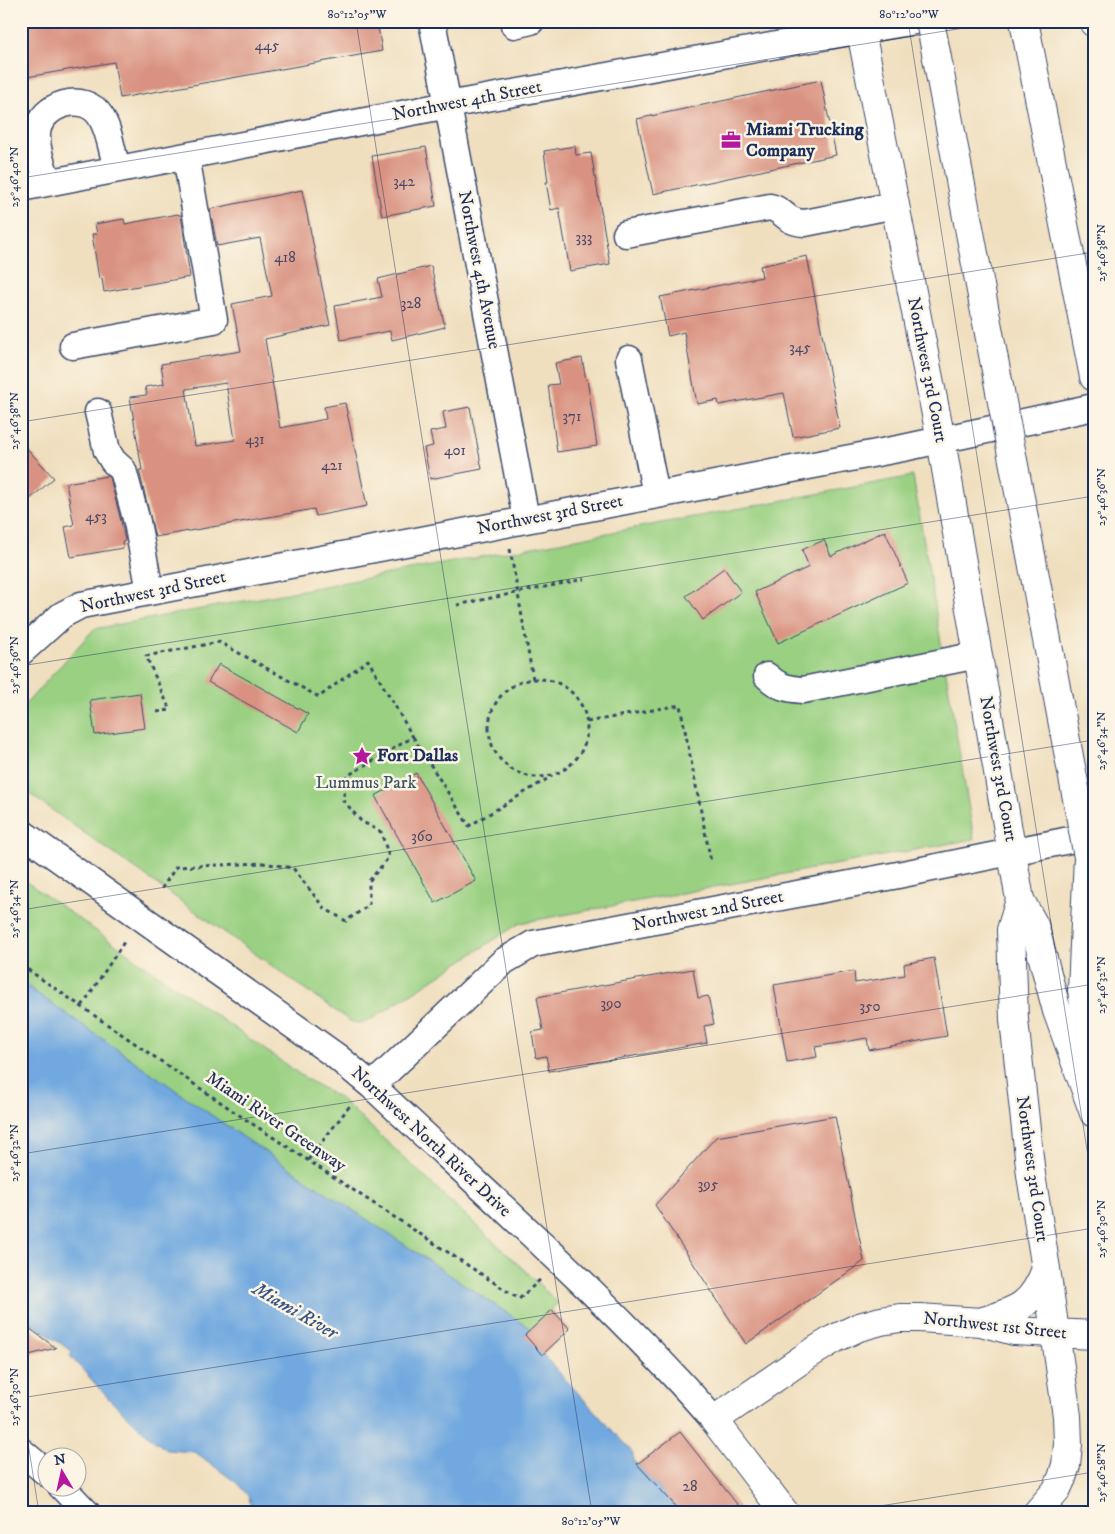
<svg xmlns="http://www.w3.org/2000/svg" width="1115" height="1534" viewBox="0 0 1115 1534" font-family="'IM FELL DW Pica',serif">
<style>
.green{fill:#99d081;stroke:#5a8070}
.water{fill:#70a8df;stroke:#466c9e}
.building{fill:#d99281;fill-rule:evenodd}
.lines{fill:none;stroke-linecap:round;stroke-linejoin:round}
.minor-casing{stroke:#3b496d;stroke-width:29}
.major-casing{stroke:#3b496d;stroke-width:30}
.highway-casing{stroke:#3b496d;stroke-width:30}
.path{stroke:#3b496d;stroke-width:3;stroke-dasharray:4 4;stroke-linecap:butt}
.minor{stroke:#fff;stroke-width:26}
.major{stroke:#fff;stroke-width:28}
.highway{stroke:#fff;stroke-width:28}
.highway-bridge-casing{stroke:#3b496d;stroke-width:30;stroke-linecap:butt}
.highway-bridge{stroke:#fff;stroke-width:28}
.ticks{fill:none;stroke:#1b2f5e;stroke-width:1;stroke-opacity:0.45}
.labels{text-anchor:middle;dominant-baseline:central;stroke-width:5;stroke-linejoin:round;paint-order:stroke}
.number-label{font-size:15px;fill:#4a4867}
.street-label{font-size:18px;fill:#1b2f5e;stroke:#fcf5e5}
.poi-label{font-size:18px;font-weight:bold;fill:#1b2f5e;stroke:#fcf5e5;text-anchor:start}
.park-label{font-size:18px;fill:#3a5767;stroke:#fcf5e5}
.water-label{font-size:19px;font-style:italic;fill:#355385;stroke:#fcf5e5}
.neatline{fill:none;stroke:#1b2f5e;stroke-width:2}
.ticks-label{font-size:12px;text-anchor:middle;fill:#1b2f5e}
</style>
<rect width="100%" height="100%" fill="#fcf5e5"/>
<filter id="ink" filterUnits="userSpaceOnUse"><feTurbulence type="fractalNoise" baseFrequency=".02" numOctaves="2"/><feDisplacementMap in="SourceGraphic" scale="10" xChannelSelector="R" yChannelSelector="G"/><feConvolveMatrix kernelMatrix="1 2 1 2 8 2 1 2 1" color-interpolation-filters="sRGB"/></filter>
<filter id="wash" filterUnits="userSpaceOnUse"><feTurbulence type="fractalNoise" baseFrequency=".0096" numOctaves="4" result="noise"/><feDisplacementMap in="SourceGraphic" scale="20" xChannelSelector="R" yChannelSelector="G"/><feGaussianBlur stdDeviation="1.12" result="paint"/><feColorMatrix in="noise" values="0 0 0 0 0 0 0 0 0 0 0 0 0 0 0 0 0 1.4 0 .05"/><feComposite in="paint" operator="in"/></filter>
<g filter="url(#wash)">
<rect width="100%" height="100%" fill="#f0dfbf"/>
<path class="green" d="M913,476l61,363 -454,84 -148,96c-8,5 -13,5 -22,2l-329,-233v-79l73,-80z
M21,878l284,200 36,21 192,179 25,25 -27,26 -291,-194 -219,-153z"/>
<path class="water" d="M21,982l219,153 291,194 -6,6 108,118v7l49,53h-430l-3,-16 -11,-13 -43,-32 -28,-2 -14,-10 -42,-39 -41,-45 3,-4 -52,-36z"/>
<g id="blocks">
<path class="building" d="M21,21h356l5,30 -262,47 -6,-36 -93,16z
M821,80l15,75 -183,39 -16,-75z
M575,146l1,9 15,-2 19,111 -40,7 -11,-63 -8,2 -5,-28h2l-4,-31z
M426,147l10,59 -54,10 -10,-60z
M302,190l28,135 -65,14 15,89 46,-9 -2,-12 21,-4 22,103 -51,10 -2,-7 -159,28 -16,-67h3l-12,-73 17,-2 -2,-8 19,-3 -3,-20 80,-13 -9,-47 40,-8 -12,-58 -43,8 -7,-37zM226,383l9,57 -40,6 -9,-57z
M178,214l1,1h2l9,62 -86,15 -2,-14 -3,1 -7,-45h5l-2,-10 29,-5 1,5z
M807,256l33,172 -47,9 -9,-44 -65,12 -1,-5 -21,4 -13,-72 -16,4 -8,-39 102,-20 -2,-11z
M431,266l14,61 -53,13 -2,-9 -49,9 -6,-34 47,-9 -4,-18z
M582,358l4,22 1,-1 10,67 -40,6 -9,-67 11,-1 -4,-21z
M470,407l12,62 -52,10 -6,-31 9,-2 -3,-14 16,-3 -3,-17z
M21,442l33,36 -33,29z
M107,476l3,2 12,47 3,16 -3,1 1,6 -52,9 -6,-30 9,-2 -8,-42z
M885,531l23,52 -130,60 -23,-51 54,-25 -7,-17 22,-10 7,16z
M724,568l17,24 -38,28 -17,-24z
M219,664l89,50 -10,18 -90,-50z
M140,693l5,35 -50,7 -5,-35z
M416,773l60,108 -41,22 -60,-107z
M934,958l13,78 -78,14 -2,-12 -52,9 2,10 -30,5 -13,-77 80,-14 1,12 50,-8 -1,-11z
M693,969l5,29 10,-2 6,28 -10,2 3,17 -158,28 -3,-15 -10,2 -4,-26 11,-2 -6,-33z
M835,1116l29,145 -118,83 -91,-139 61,-68z
M552,1310l18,19 -28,26 -17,-20z
M21,1322l35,26 -35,9z
M680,1432l64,81h-62l-45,-49z"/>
</g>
</g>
<g filter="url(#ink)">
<use href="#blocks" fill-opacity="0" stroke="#3b496d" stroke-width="1"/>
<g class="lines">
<defs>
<path id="minor" d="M432,21l94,498
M514,25l17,-4
M48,182c-5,-15 -12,-32 -11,-49 3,-29 48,-43 64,-16 9,15 11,35 16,52
M21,188l427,-83 345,-63 122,-21
M626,234l144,-27c15,3 14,15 35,16l90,-18
M73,346l141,-26 -28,-164
M629,359l27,136
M98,412l9,39 6,10 10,9 14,52 13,69
M21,652l41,-37 19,-10 822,-157 191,-41
M767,676c11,11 21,13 36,14l175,-35
M21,832l315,224 36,30c116,109 237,214 342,334
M372,1086l132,-125 29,-17 365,-69 196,-40
M21,1451l27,23
M61,1486l26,27"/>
<path id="major" d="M859,21l82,419 79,460 -9,30 3,90 17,155 15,94 21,147 1,28 -2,21 -4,13 -6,13 -19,22
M1093,21l1,2
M981,1322c36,-12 51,-15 65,-53
M785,1513l-71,-93 94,-65 26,-16 25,-12 22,-6 19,-3h19l62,4 33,9 80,4"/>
<path id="highway" d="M1024,21l70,356
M1088,857l-6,133 12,86
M1020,900l14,25 23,86 37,102"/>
</defs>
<use href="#minor" class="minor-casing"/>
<use href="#major" class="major-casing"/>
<use href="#highway" class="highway-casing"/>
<path class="path" d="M510,549l23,130
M457,605l127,-26
M489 728a49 49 0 1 1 98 0a49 49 0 1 1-98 0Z
M157,712l13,-2 -24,-54 73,-14 100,55 49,-37 45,77 -66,39 -4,24 18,21 20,11 8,25 -20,24v24l-23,16 -22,-13 -31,-40 -30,-5 -87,4 -16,24
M587,722l93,-17 31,157
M413,737l56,89 83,-50
M21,965l218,150 280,184 23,-21
M82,1006l42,-64
M308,1160l44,-57"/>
<use href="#minor" class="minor"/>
<use href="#major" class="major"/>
<use href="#highway" class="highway"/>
<defs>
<path id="highway-bridge" d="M930,21l158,836"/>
</defs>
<use href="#highway-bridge" class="highway-bridge-casing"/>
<use href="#highway-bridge" class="highway-bridge"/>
</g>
</g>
<path class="ticks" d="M356,21l236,1492M908,21l186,1173M21,178l987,-157M21,422l1073,-170M21,666l1073,-170M21,910l1073,-170M21,1154l1073,-170M21,1398l18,115M21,1398l1073,-170M836,1513l258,-41"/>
<defs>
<symbol id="office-bare" viewBox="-9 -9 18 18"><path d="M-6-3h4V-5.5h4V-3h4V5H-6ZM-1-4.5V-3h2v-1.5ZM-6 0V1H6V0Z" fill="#b5179e" stroke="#fcf5e5" stroke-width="2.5" paint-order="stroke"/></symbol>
<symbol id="sight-bare" viewBox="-9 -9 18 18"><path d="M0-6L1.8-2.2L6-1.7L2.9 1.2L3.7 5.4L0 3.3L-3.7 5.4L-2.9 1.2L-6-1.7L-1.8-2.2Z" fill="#b5179e" stroke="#fcf5e5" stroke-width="2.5" paint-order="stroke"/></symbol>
</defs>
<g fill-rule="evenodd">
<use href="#office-bare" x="717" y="126" width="28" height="28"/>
<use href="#sight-bare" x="348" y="742" width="28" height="28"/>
</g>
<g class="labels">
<g class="number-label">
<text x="267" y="45">445</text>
<text x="404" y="181">342</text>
<text x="584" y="237">333</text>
<text x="285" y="257">418</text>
<text x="411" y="303">328</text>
<text x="800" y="347">345</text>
<text x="572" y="416">371</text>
<text x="255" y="439">431</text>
<text x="455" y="450">401</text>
<text x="332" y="465">421</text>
<text x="96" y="516">453</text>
<text x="422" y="836">360</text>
<text x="611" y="1003">390</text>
<text x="870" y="1006">350</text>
<text x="708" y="1184">395</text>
<text x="690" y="1486">28</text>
</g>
<g class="street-label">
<text transform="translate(467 101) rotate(-11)">Northwest 4th Street</text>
<text transform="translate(479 270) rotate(79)">Northwest 4th Avenue</text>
<text transform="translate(927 370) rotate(79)">Northwest 3rd Court</text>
<text transform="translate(550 515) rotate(-11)">Northwest 3rd Street</text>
<text transform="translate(153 592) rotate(-12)">Northwest 3rd Street</text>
<text transform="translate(998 769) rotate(80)">Northwest 3rd Court</text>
<text transform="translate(708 911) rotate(-11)">Northwest 2nd Street</text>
<text transform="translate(276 1122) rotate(34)">Miami River Greenway</text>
<text transform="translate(431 1142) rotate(43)">Northwest North River Drive</text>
<text transform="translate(1032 1169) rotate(82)">Northwest 3rd Court</text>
<text transform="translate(995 1326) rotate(6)">Northwest 1st Street</text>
</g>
<g class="poi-label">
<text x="746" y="130">Miami Trucking<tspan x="746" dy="21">Company</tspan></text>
<text x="377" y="756">Fort Dallas</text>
</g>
<g class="park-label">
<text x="366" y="783">Lummus Park</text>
</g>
<g class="water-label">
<text transform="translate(295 1311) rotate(30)">Miami River</text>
</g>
</g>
<rect width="1115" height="1534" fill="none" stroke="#fcf5e5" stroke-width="55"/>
<g transform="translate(62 1472) rotate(351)"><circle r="24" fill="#fcf5e5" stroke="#a2a6af"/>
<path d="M0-4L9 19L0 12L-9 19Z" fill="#b5179e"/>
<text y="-8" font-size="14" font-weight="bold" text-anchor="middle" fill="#1b2f5e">N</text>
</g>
<rect x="28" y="28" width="1060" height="1478" class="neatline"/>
<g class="ticks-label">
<text x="357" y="18">80°12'05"W</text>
<text x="909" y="18">80°12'00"W</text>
<text transform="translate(14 177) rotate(-90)" y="4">25°46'40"N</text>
<text transform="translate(1101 253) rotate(-90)" y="4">25°46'38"N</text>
<text transform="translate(14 421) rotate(-90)" y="4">25°46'38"N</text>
<text transform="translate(1101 497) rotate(-90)" y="4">25°46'36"N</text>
<text transform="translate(14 665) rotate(-90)" y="4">25°46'36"N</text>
<text transform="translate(1101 741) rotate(-90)" y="4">25°46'34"N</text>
<text transform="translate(14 909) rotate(-90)" y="4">25°46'34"N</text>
<text transform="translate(1101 985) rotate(-90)" y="4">25°46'32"N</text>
<text transform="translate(14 1153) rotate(-90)" y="4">25°46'32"N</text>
<text transform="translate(1101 1229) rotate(-90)" y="4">25°46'30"N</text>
<text transform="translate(14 1397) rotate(-90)" y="4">25°46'30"N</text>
<text transform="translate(1101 1473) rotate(-90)" y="4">25°46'28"N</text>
<text x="591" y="1525">80°12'05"W</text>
</g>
</svg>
